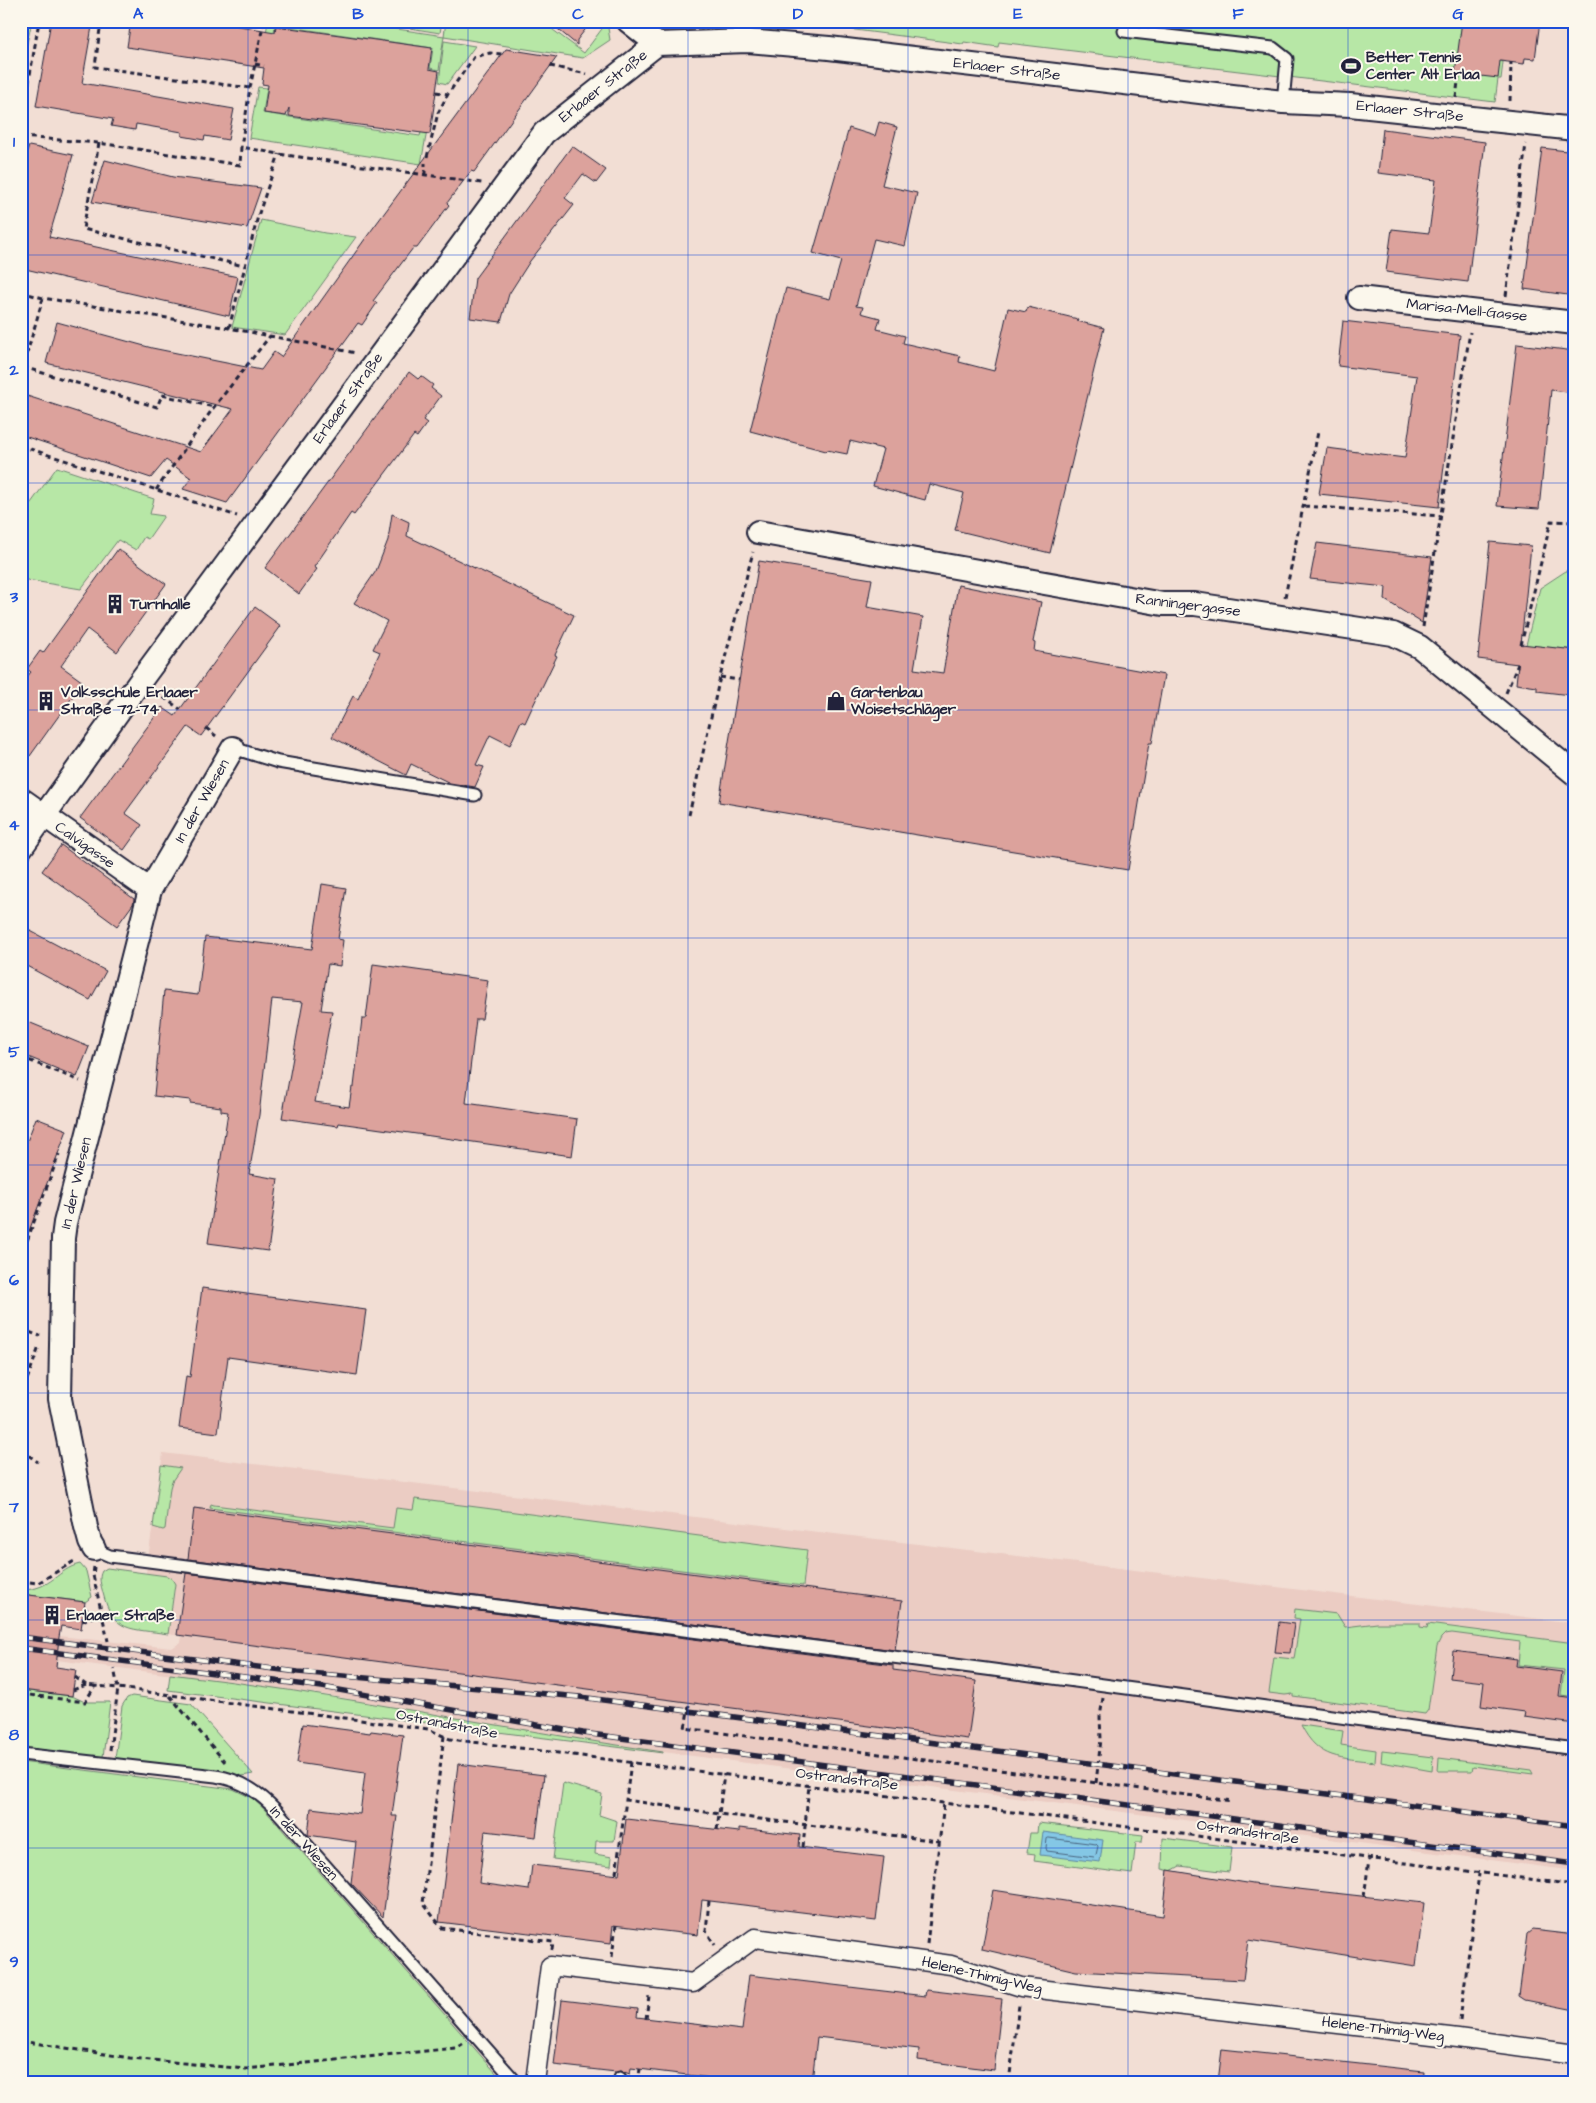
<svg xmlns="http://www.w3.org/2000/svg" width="1596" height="2103" viewBox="0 0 1596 2103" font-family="'Architects Daughter',sans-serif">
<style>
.built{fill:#ebccc3}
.green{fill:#b7e7a6;stroke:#6c8470}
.water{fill:#84c7e5;stroke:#5d85a1}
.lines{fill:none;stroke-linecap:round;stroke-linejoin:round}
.shore{stroke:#49647f;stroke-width:1}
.building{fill:#dca29c;stroke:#22223b}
.service-casing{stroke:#22223b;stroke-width:15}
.pedestrian-casing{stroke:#22223b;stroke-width:21}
.minor-casing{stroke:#22223b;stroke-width:26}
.path{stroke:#22223b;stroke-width:3;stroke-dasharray:5 4;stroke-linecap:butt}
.service{stroke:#fbf7ec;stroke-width:11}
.pedestrian{stroke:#fbf7ec;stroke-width:18}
.minor{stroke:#fbf7ec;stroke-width:22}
.rail-casing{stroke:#22223b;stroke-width:5.5}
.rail{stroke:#fbf7ec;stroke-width:4;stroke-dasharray:11;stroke-linecap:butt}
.grid{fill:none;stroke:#1d4ed8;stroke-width:1;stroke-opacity:0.55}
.labels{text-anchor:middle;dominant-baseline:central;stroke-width:4;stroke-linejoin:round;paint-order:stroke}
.poi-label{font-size:15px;font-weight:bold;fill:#22223b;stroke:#fbf7ec;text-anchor:start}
.street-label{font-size:15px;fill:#22223b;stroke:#fbf7ec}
.neatline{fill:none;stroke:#1d4ed8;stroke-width:2}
.grid-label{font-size:16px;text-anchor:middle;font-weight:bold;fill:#1d4ed8}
</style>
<rect width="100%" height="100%" fill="#f2ded4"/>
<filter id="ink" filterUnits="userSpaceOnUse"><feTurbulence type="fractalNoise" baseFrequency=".02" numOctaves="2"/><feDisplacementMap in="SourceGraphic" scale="10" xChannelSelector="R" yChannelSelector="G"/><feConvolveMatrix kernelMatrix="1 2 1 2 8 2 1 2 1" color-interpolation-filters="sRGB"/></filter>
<g filter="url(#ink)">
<path class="built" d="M163,1453l1412,170v248l-912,-119 -127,-19 -209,-38 -270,-35 -36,-28 151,16 9,-6 1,-6 -14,-2 7,-47 -3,-8 -4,-3 -22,-3z"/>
<path class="green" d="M21,21h11l-7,31 -4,41z
M268,21h76l100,15 2,-15h95l43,32 23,-31 3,18 -27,18 -139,-22 -5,34 -9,-2 3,-20 -158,-23 -3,22 -8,-1z
M398,21h44l-2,12 -43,-7z
M786,21h722l-7,58h-3l-3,23 -496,-60 -1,5 -34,-5 -1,2z
M444,41l31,5 -28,38 -8,-2z
M258,87l9,1 -4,25 157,23 3,-12 5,1 -7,39 -172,-26z
M261,220l64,13 31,4 -71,98 -53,-8z
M57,467l97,32 -4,15 14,2 -16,23 -4,-2 -8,13 -18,-10 -37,49 -60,-10v-65h2z
M1575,565v85l-49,-5 14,-57z
M161,1465l20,3 -9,13 -2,7 -5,41 -2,1 -10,-3z
M415,1499l392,51 -4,36 -593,-78 1,-4 3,1 179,23 3,-20 17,2z
M80,1564l6,7 6,26 -7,5 -64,-8v-4c31,0 36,-21 59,-26z
M107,1568l60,8 5,3 3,5 -7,50c-36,-6 -55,0 -65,-41 -2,-8 -5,-15 -1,-22z
M1295,1609l42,5 8,13 32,-4h43v4l7,1 1,-4 147,19v54l-14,-2 3,-25 -46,-5 2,-23 -68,-9 -7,1 -4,4 -4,8 -9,64 -3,4 -132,-18v-2l-8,1 -16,-2 5,-36 20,2 6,-40 -6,-1z
M170,1674c165,19 328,54 493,78v1l-495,-63z
M21,1690l51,6 13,6h25l-7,55 -82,-10z
M132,1696l59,8 62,70 -11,2 -127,-17 7,-53 5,-8z
M1301,1725l42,6 -2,14 35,5 -1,12c-34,-5 -56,-1 -74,-37z
M1382,1751l51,6 -1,14 -51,-9z
M1439,1758l92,12 2,4 -60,-8 -1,5h-34z
M21,1762l212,27 19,9 13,12 239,272h-483z
M563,1783l39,11 -3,21 18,6 -3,20h-18l-1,13 17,3 -1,9 -58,-7z
M1038,1823l105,12 -1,7h-6l-4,32 -98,-13 1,-7 -8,-1 3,-20h7z
M1163,1838l69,9 -3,25 -49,-6 -9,5 -9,-2z"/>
<path class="water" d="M1043,1832l60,8 -3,22 -60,-7z"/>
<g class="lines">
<path class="shore" d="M1049,1838l47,6 2,2 -2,9 -2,2 -47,-6 -1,-3 1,-9z"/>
</g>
<path class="building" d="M51,21h42l-11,62 152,26 -6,31 -23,-4 -1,4 -22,-4v-4l-46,-8 -1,6 -24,-4 2,-7 -77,-13z
M131,21h78l66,11 1,-6 156,22 -3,21 10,2 -9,63 -141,-18v-8l-3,8 -22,-3 4,-28 -6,-1 2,-16 -137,-21z
M548,21h44l-15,19v5z
M1462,21h78l-5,38 -10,-1 -1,6 -24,-3 -2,17 -43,-5z
M506,49l51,8 -83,115 -3,-1 -24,32 2,2 -32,43h-4l-40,53 4,2 -15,22 -4,-2 -131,180 -44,-14 8,-11 -25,-18 -15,18 -130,-43v-41l180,58 32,-43 -187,-46 11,-41 95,26 109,22 13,-18 7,5 84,-118z
M879,122l18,5 -15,58 35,8 -12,53 -31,-7 -18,67 7,1 -2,6 19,5 -3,11 28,7 -2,7 57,13 -1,6 35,9 14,-63 18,4 2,-5 50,12 -1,2 27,7 -54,225 -95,-23 9,-37 -35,-9 -4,16 -52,-14 10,-37 -33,-8 -3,13 -20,-4 -1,1 -76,-20 36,-143 44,11 11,-38 -28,-8 36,-125 26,8z
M1383,129l102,13 -17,140 -82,-10 6,-43 37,4 7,-53 -58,-7z
M29,146l44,9 -24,82 189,40 -9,39 -208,-48v-95z
M572,146l34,24 -10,13 -13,-9 -18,24 9,7 -44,56 -21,33 -8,28 -31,-4 5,-40z
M1542,148l33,4v61l-6,41h6v42l-51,-7z
M105,160l68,17 88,11 -14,40 -155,-26z
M1343,321l117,14 -21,172 -120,-13 8,-46 78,10 12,-82 -79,-10z
M1517,344l58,7v42l-24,-3 -12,119 -42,-3z
M409,372l9,7 3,-3 12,9 -2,3 10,8 -18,24 4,3 -10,14 -3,-2 -60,80 -3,-2 -37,54 3,2 -18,25 -34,-26z
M392,514l17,8 -2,14 167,79 -19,40 2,1 -27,56 -5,11 -4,-2 -11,24 -20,-10 -14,30 8,2 -9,20 -25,-4 -39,-19 -5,11 -74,-38 21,-41 5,3 22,-47 -7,-3 14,-28 -33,-18 22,-32 12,-31z
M1490,542l41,4 -10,98 54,6 -5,45 -33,-4v-4l-21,-3 2,-20 -40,-5z
M1317,543l115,14 -10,66 -37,-23 1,-13 -76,-8z
M118,549l48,35 -49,68 -30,-23 -26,37 22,16 -53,74 -9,-6v-66l10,-12 -4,-3 13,-18 3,2z
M759,561l113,18 -5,28 56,10 -9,52 29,4 15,-88 83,17 -8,40 2,1 -1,8 130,24 -12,68h-3l-21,127 -409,-68z
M255,607l26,19 -80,110 -13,-9 -63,86 17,12 -18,25 -44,-32 82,-111 13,9z
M61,845l73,54 -1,5 -16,22 -75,-55z
M322,884l24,4 -8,51 5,1 -3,26 -12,-2 -7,46 11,1 -17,91 34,5 3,-20h2l8,-68h4l7,-55 115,16 -6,39h-6l-10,84 111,16 -5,37 -233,-33 -1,3 -56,-8 21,-116 -31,-3 -13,116 -10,59 29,5 -10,72 -60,-8 20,-131 -7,-1v-4l-31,-4v-3l-36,-4 10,-105 34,4 7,-58 107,12z
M21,926l85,45 -16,29 -69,-37z
M21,1019l68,28 -12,30 -56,-23z
M36,1118l31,12 -44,117 -2,-90z
M202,1288l164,22 -9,65 -129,-18 -10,76 -39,-5 7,-52 4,1z
M194,1508l708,93 -7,49 -707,-91z
M186,1573l707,92v5l83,11 -8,58 -791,-104z
M21,1594l64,8 -4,27 -20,-3 -2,11 -3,30 20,3 -4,26 -51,-6z
M1279,1622l15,2 -4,29 -15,-1z
M1453,1651l64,8 -1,7 46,6 -3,24 16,2v26l-51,-7 1,-5 -44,-6 3,-24 -34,-4z
M303,1724l67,9 1,-2 32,4 -11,81h5l-14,101 -32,-34 5,-41 -48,-7 3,-27 49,6 5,-41 -68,-10z
M458,1764l86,11 -8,62 -51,-6 -6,52 50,7 3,-25 87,10 7,-56 113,13v-4l61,7 -1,12 85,10 -8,64 -174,-21 -4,35 -85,-10 -2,18 -172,-21z
M1168,1870l85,14 171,19 -8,63 -168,-26 -5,40 -167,-9 -94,-22 11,-59 170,26z
M1532,1930l43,5v75l-50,-10 -6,-4 8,-62z
M749,1975l176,21 1,-6 76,9 -8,71 -76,-10 1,-11 -102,-12 -5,45h-68l-113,-14 -1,6 -9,-3 -5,1 -62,-7 8,-65 76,9 -1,8 105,13z
M1222,2049l202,22 -1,11h-205z"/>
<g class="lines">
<defs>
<path id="service" d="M1124,31l149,17 14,11 -4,43
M233,748l45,14 197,33
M94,1549l16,7 876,113 589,80
M21,1754l195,22c25,4 43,16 61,35l239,271
M619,2082l1,-4"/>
<path id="pedestrian" d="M535,2082l15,-116 143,17 62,-45 196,27 70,22 437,51 117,16"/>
<path id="minor" d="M628,21l29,23
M1359,298l216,25
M758,532l405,72h32l198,30 27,13 155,127
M21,799l129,91
M21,848l120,-168 403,-547 113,-89 91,-3 81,7 454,54 67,3 225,24
M94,1549l-4,-7 -4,-15 -26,-128 3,-161 2,-15 85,-333 83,-142"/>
</defs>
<use href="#service" class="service-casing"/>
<use href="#pedestrian" class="pedestrian-casing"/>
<use href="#minor" class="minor-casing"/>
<path class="path" d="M101,21l-6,46 155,21 -9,59
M1457,21l4,4
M255,64l9,2
M550,66l37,8
M250,88l14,-67
M436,92l12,2
M1456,98l3,-25
M1510,101l1,-39
M21,137l78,6 141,22 1,-18 38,7 203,29
M22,137l1,-20 16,-96
M99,143l-16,86 161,37
M427,157l11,-44 10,-19 26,-37 16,-4 12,1
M425,175v-12
M21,292l22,6 186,30 127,25
M1506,296l20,-152
M43,298l-20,69 134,40 5,-12 52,12
M229,328l29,-112 21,-62
M21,446l216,70
M156,490l58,-83 56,-71
M1304,506l137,10
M1285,597l33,-165
M1423,627l47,-295
M1521,645l30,-124 24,1
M720,677l19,3
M156,692l24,17
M1506,693l12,-29
M206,728l10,8
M689,815l31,-138 33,-125
M21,1057l59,24
M21,1257l38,-103
M21,1329l19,7
M21,1396l18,-49
M21,1450l17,12
M94,1567l-1,8 15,66
M21,1581l17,2 38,-23
M84,1608l12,8 6,1
M82,1621l13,-5
M75,1677l11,8
M73,1690l13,-5 9,1
M21,1694l64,8 10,-16 23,2 310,41 22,10 1125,146
M170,1696l55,66
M689,1705l-4,23 547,73
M444,1736l-21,167 19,25 111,14 -1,8
M110,1750l8,-62 -4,-20
M631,1762l-5,38 93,14 220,27
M1096,1783l5,-44 -1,-22 3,-19
M717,1830l7,-56
M803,1847l6,-62
M616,1873l10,-73
M1364,1897l5,-37
M709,1901l-3,30 9,14
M927,1944l17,-141
M612,1957l4,-32
M646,2019l3,-23
M1460,2020l19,-146
M21,2041l109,17 116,11 210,-21 8,-5
M638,2082l2,-13
M1009,2082l10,-77"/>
<use href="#service" class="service"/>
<use href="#pedestrian" class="pedestrian"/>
<use href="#minor" class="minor"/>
<defs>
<path id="rail" d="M21,1637l277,35 282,25 995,129
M21,1648l301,39 261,46 992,131"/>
</defs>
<use href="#rail" class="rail-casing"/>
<use href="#rail" class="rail"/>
</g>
</g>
<path class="grid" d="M248,21v2061M468,21v2061M688,21v2061M908,21v2061M1128,21v2061M1348,21v2061M21,255h1554M21,483h1554M21,710h1554M21,938h1554M21,1165h1554M21,1393h1554M21,1620h1554M21,1848h1554"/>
<defs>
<symbol id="stadium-bare" viewBox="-9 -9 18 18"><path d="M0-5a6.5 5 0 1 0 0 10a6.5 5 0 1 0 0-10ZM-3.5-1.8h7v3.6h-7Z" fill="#22223b" stroke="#fbf7ec" stroke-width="2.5" paint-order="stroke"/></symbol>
<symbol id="building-bare" viewBox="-9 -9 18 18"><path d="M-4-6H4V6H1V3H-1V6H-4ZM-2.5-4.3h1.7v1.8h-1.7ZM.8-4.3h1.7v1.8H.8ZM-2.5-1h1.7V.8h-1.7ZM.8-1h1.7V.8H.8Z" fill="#22223b" stroke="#fbf7ec" stroke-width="2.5" paint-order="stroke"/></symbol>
<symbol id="shop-bare" viewBox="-9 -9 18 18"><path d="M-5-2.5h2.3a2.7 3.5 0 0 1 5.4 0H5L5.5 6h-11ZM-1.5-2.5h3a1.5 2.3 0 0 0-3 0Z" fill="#22223b" stroke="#fbf7ec" stroke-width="2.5" paint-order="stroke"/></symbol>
</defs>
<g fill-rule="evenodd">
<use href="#stadium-bare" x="1337" y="52" width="28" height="28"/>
<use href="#building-bare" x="101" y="590" width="28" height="28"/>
<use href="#building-bare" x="32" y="687" width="28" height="28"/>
<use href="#shop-bare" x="822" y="687" width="28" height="28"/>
<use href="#building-bare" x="38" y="1601" width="28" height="28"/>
</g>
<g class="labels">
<g class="poi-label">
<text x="1366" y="57">Better Tennis<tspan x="1366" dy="17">Center Alt Erlaa</tspan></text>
<text x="130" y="604">Turnhalle</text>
<text x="61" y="692">Volksschule Erlaaer<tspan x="61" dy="17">Straße 72-74</tspan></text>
<text x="851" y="692">Gartenbau<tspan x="851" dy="17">Woisetschläger</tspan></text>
<text x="67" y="1615">Erlaaer Straße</text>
</g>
<g class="street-label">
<text transform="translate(1007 69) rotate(7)">Erlaaer Straße</text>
<text transform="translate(603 86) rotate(-38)">Erlaaer Straße</text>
<text transform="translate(1410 111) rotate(6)">Erlaaer Straße</text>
<text transform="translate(1467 310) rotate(6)">Marisa-Mell-Gasse</text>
<text transform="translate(348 398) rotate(-54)">Erlaaer Straße</text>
<text transform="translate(1188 605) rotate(7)">Ranningergasse</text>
<text transform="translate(202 801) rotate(-60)">In der Wiesen</text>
<text transform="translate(85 845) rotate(35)">Calvigasse</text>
<text transform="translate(76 1183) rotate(-77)">In der Wiesen</text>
<text transform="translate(447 1724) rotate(11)">Ostrandstraße</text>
<text transform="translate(847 1779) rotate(7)">Ostrandstraße</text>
<text transform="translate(1248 1832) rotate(8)">Ostrandstraße</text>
<text transform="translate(304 1843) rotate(48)">In der Wiesen</text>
<text transform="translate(982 1975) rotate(13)">Helene-Thimig-Weg</text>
<text transform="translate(1383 2029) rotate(7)">Helene-Thimig-Weg</text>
</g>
</g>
<rect width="1596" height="2103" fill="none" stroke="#fbf7ec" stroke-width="55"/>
<rect x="28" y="28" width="1540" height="2048" class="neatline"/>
<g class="grid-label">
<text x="138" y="19">A</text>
<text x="358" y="19">B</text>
<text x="578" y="19">C</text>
<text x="798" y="19">D</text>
<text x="1018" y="19">E</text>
<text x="1238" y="19">F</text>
<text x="1458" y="19">G</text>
<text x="14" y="147">1</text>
<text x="14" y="375">2</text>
<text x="14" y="602">3</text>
<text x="14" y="830">4</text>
<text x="14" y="1057">5</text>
<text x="14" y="1285">6</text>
<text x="14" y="1512">7</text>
<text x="14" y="1740">8</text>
<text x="14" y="1967">9</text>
</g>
</svg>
